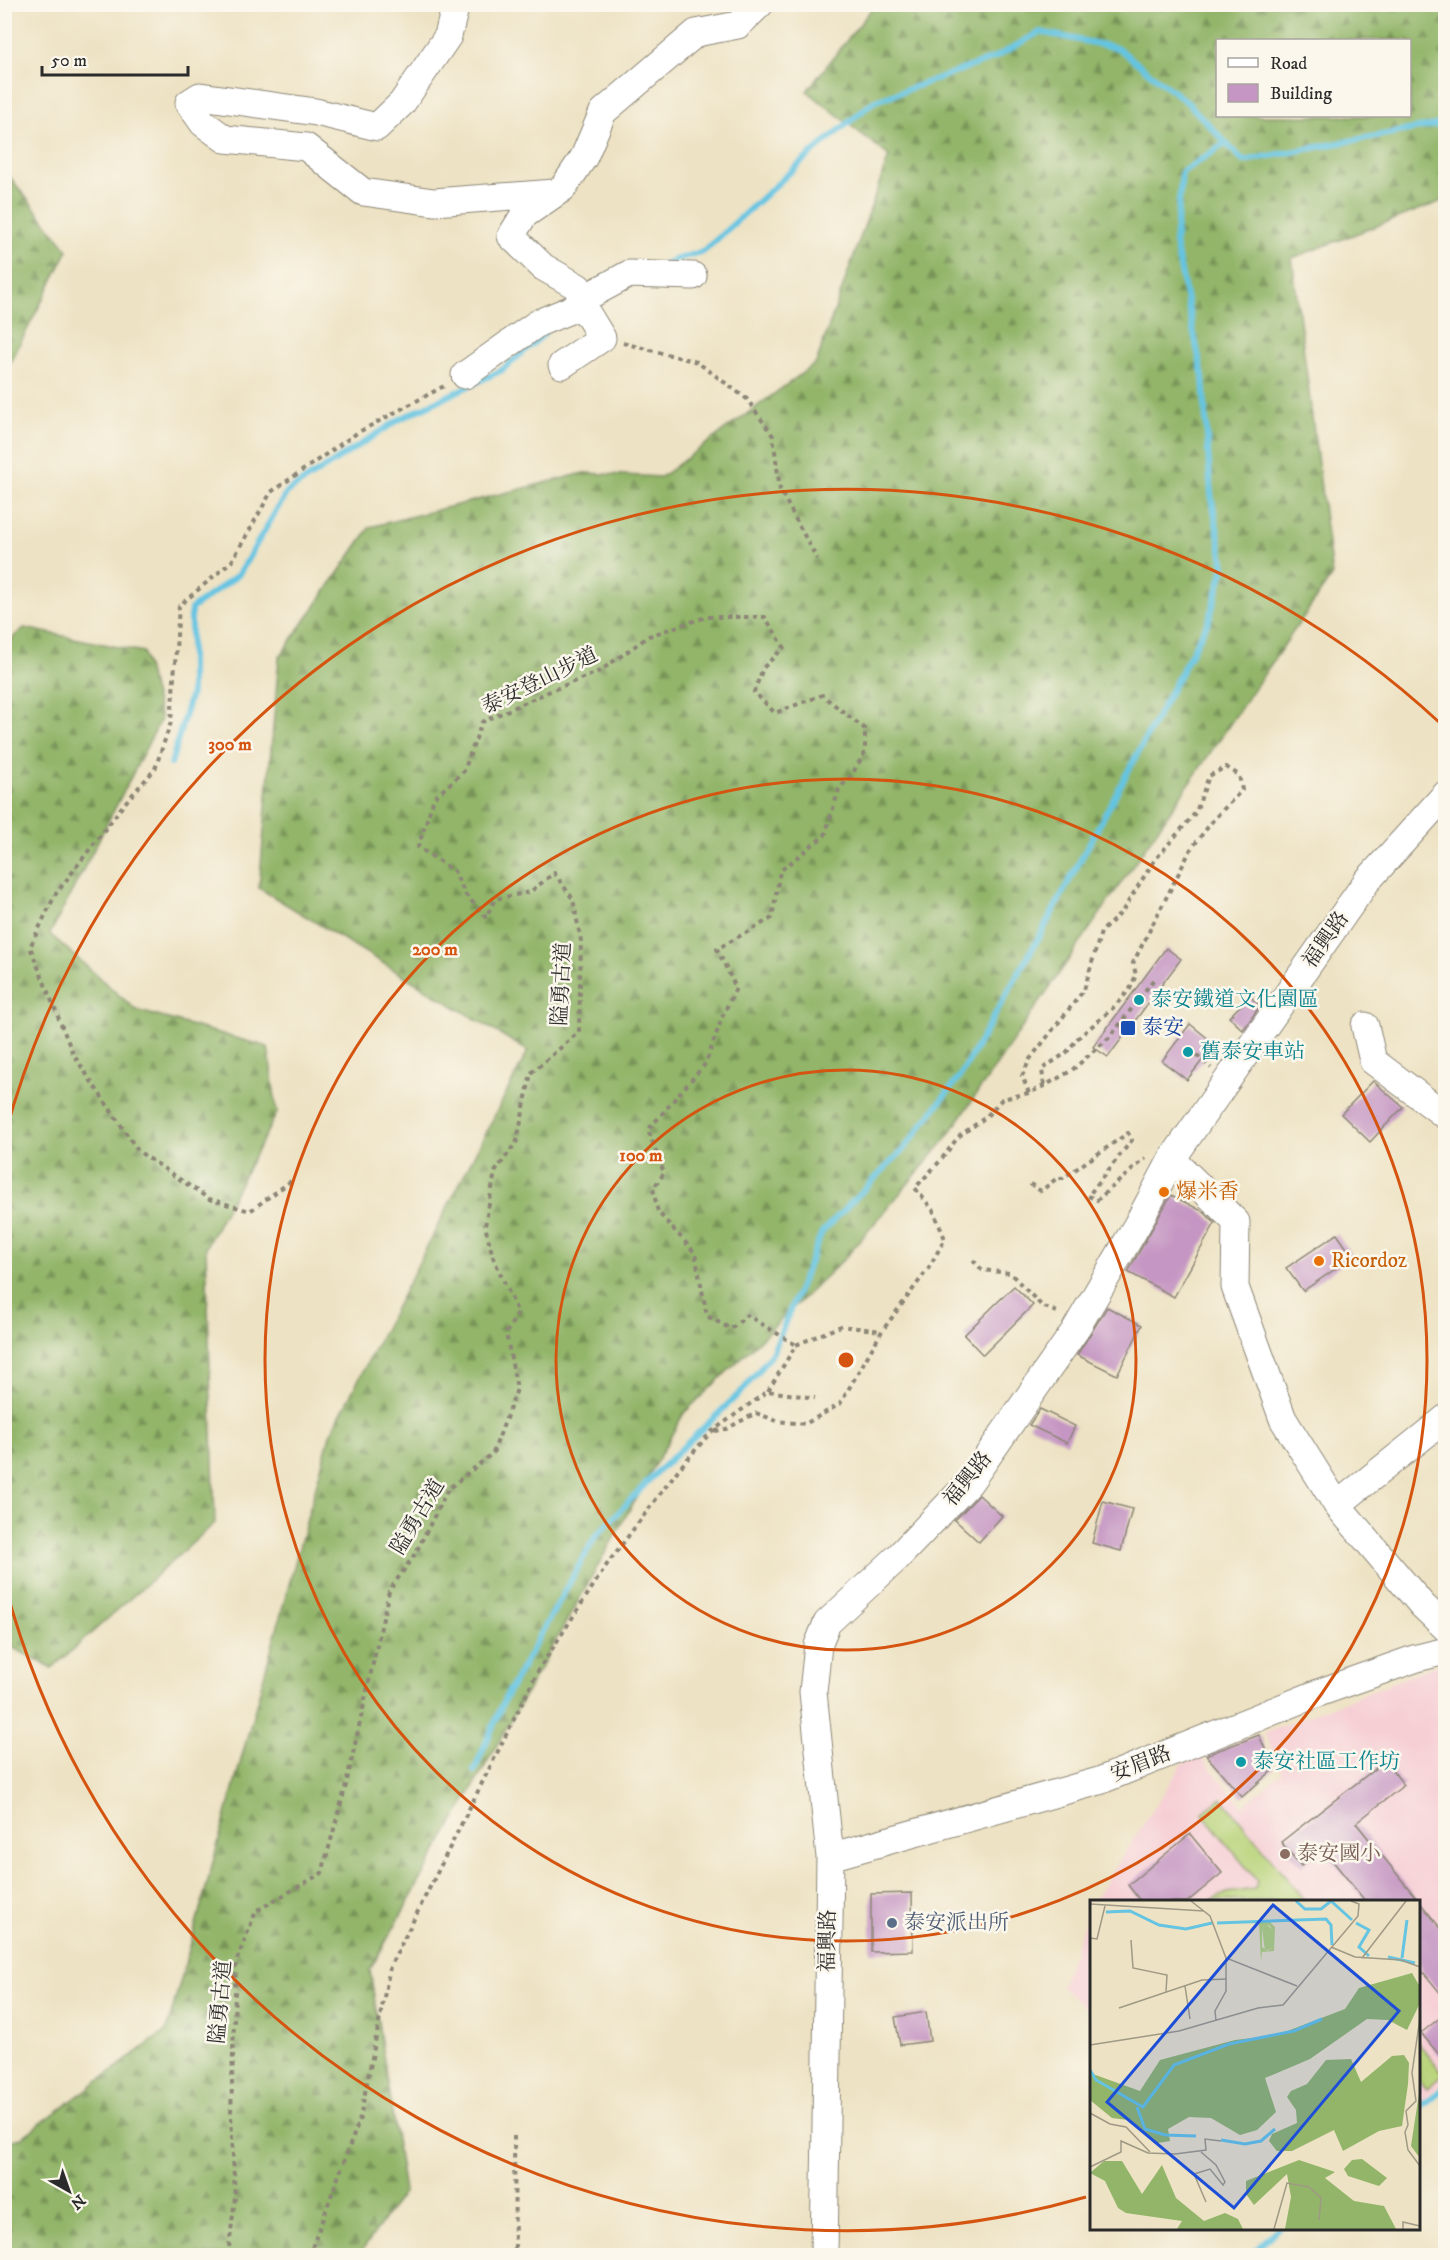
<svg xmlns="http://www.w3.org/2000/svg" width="1450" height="2260" viewBox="0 0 1450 2260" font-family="'IM FELL DW Pica','Noto Serif TC',serif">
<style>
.built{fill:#f6cfd5}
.forest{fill:url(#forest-firs);stroke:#5e704a;stroke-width:1.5;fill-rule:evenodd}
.park{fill:#b8d379;stroke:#727f52;stroke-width:1.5}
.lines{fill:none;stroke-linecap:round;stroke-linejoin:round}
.stream{stroke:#64c4e2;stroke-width:6}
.building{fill:#c596c3}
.minor-casing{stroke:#8c8677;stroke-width:29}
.path{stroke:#8c8677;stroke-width:4;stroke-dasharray:4.5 4.5;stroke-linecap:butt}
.minor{stroke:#fff;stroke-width:27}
.ring{fill:none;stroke:#d5540f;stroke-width:3}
.culture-dot{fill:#0f9aa8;stroke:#fbf7ec;stroke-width:2}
.transit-dot{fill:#1a4fb4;stroke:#fbf7ec;stroke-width:2}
.food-dot{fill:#e8710a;stroke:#fbf7ec;stroke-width:2}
.education-dot{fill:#8d6e63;stroke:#fbf7ec;stroke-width:2}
.service-dot{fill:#5c6f8a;stroke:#fbf7ec;stroke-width:2}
.labels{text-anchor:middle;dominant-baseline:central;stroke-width:5;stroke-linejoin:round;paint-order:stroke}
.street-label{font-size:21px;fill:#2b2b2b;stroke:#fbf7ec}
.culture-label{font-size:21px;fill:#0d838f;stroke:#fbf7ec;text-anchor:start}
.transit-label{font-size:21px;fill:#164399;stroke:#fbf7ec;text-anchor:start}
.food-label{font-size:21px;fill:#c56008;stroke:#fbf7ec;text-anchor:start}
.education-label{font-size:21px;fill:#785e54;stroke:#fbf7ec;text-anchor:start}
.service-label{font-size:21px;fill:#4e5e75;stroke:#fbf7ec;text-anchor:start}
.inset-river{fill:none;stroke:#64c4e2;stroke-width:3}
.inset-road{fill:none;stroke:#9f9986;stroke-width:1.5}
.view{fill:#1d4ed8;fill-opacity:0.15;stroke:#1d4ed8;stroke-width:3}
.inset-edge{fill:none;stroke:#2b2b2b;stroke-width:3}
.centre{fill:#d5540f;stroke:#fbf7ec;stroke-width:3}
.ring-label{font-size:18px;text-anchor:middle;font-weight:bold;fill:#d5540f;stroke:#fbf7ec;stroke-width:5;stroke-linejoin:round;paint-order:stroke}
</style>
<defs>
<pattern id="forest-firs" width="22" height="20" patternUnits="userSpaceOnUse" patternTransform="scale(1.5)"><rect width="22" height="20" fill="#92b569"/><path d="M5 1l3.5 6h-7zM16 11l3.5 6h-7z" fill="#779357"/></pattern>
</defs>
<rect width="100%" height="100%" fill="#fbf7ec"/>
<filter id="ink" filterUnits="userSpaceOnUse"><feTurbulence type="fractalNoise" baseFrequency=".0167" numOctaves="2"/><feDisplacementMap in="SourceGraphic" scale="12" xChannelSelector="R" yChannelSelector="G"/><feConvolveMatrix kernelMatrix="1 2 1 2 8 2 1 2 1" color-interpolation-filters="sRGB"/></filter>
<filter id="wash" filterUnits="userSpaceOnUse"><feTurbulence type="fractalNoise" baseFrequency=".008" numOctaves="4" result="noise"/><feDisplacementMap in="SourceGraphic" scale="24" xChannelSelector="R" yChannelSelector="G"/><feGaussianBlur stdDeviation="1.35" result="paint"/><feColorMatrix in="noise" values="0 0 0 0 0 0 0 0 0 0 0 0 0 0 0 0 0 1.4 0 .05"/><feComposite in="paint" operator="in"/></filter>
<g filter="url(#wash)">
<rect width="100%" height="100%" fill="#ede2c3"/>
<path class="built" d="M1445,1662v420l-26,21 -1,-201h-325l89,-138 19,-7 42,49 39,-34 -18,-39z
M1091,1904l1,109h-1l-30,-26z"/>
<path class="forest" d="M882,5h563v195l-153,58 40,317 -387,565 -99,117 -162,156 -314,557 34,221 -45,64h-354v-113l16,-4 146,-108 163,-595 198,-384 -269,-163 20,-230 91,-131 214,-54 77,4 155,-114 73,-207 -82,-65 67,-85zM1218,40h192v76h-192z
M5,171l63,79 -63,123z
M24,628l119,24 18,67 -111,215 86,76 132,37 9,66 -71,134 9,276 -163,145 -48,-25v-998z"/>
<path class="park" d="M1222,1798l83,103h-94l16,-8 28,-4 2,-8 -55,-68z
M1418,2043l26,31 -17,14 -8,-9z"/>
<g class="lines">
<path class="stream" d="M664,265l10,-5 30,-9 95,-87 74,-62 121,-44 46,-26 78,16 70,55 38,40
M171,764l20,-71v-84l48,-35 48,-82 113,-73 102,-49 42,-36
M474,1771l31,-73 90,-161 60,-63 89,-85 29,-37 49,-120 81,-82 57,-74 84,-148 165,-308 15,-53 -13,-73 -8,-117 -28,-134 7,-71 44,-29 17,18 203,-38
M1418,2108l28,-21
M1250,2256l28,-28"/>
</g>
<g id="blocks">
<path class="building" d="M1166,948l15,11 -73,98 -15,-10z
M1250,996l10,10 -17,24 -14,-13z
M1190,1024l25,20 -28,36 -25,-19z
M1373,1081l30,26 -33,35 -29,-28z
M1171,1195l33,17 11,11 -41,74 -46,-25z
M1337,1234l16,23 -50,34 -17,-23z
M1014,1286l19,19 -50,50 -19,-20z
M1107,1307l35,18 -25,50 -40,-20z
M1040,1409l35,17 -8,17 -38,-18z
M979,1495l23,21 -23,26 -24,-22z
M1103,1501l29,8 -11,42 -29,-8z
M1259,1735l15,34 -32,28 -36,-42z
M1385,1761l19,24 -48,38 90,112v65l-27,-33v-65h-53l-43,-53 -22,17 -20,-24z
M1190,1834l32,39 -35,29h-46l-13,-17z
M912,1893l1,58 -42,1v-58z
M926,2012l4,29 -30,4 -5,-28z
M1446,2013v50l-25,-30z"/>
</g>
</g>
<g filter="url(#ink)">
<use href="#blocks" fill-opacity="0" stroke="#8c8677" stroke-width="1.5"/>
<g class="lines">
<defs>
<path id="minor" d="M456,4l-8,32 -46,67 -25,24 -61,-15 -116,-16 -11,7 14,20 22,16 81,8 57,45 71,10 121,-9
M581,300l48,-26 64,2
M562,365l40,-27 -20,-33
M465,375l73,-52 44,-18 -4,-18 -35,-20 -32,-31 13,-21 39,-27 21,-31 19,-45 93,-79 42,-8 22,-21
M1365,1026l8,35 73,55
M1172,1159l64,63 -1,65 48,132 54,86 85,100 24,23
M1337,1505l109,-87
M830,1857l269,-76 222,-89 96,-34 29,-7
M824,2256l6,-399 -17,-165 5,-47 9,-22 71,-66 71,-74 105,-151 63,-107 35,-66 195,-278 79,-87"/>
</defs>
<use href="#minor" class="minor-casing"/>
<path class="path" d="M623,343l74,19 50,37 26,37 7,54 37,69
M1197,1055l14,13
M1029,1093l-7,-17 8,-17 54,-69 17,-58 20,-19 33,-52 42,-49 13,-36 17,-9 13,8 3,15 -28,29 -23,30 -58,114 3,12 -6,14 -17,19 -35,30 -12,15 -24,16 2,17
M291,1181l-41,30 -41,-12 -71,-48 -65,-97 -43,-107 25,-52 69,-91 31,-35 16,-47 8,-116 53,-45 39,-69 86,-59 89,-48
M1030,1184l11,7 16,-13h6l65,-45 4,7 -44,56 9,4 49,-42
M973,1260l9,10 28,3 32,33 18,7
M768,1391l28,-46 45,-19 41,5
M715,1431l11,-2 30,-16 21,8 28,3 35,-20 42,-73 46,-62 17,-30 -12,-29 -18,-22 26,-28 17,-23 28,-20 16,-18 27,-6 15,-7 27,-15 40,-35 43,-57
M514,2136l1,120
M228,2256l7,-58 -4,-84 5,-152 20,-51 66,-38 24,-88 43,-194 26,-37 33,-65 45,-36 24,-64 -11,-56 12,-20 -25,-56 -8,-31 10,-54 22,-31 14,-68 48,-41 2,-91 -8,-42 -19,-26 -24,19 -35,7 -9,18 -21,-23 -11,-23 -36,-24 16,-49 30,-27 18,-49 66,-30 52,-21 49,-35 57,-19h59l19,30 -21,21 -9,24 21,21 47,-18 43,34v23l-14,24 -12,13 -14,46 -45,36 -8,47 -55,31 19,39 -13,27 -17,48 -58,67 16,43 -11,16 5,23 37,41 12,63 24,13 16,-14 49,30
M309,2256l51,-138 30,-151 149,-298 69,-106 70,-93 33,-38 57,-41 47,7"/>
<use href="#minor" class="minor"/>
</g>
</g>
<g class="ring">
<circle cx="846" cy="1360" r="290"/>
<circle cx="846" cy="1360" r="581"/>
<path d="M1086 2197A871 871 0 0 1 5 1585M5 1135A871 871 0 0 1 1440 723"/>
</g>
<g class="culture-dot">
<circle cx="1139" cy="1000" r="6"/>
<circle cx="1188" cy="1052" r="6"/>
<circle cx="1241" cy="1762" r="6"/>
</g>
<rect class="transit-dot" x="1120" y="1020" width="16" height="16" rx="3"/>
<g class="food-dot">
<circle cx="1164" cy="1192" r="6"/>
<circle cx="1319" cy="1261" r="6"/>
</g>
<circle class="education-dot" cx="1285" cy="1854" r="6"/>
<circle class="service-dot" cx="892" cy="1923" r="6"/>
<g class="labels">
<g class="street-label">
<text transform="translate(540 681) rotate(-26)">泰安登山步道</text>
<text transform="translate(1326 940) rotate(-55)">福興路</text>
<text transform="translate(562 984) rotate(-87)">隘勇古道</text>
<text transform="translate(968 1479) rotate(-51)">福興路</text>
<text transform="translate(418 1517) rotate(-59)">隘勇古道</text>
<text transform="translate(1141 1764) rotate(-22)">安眉路</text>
<text transform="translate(828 1941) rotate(-89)">福興路</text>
<text transform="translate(221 2002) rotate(-85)">隘勇古道</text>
</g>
<g class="culture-label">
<text x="1151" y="1000">泰安鐵道文化園區</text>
<text x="1200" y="1052">舊泰安車站</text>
<text x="1253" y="1762">泰安社區工作坊</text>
</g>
<g class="transit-label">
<text x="1142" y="1028">泰安</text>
</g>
<g class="food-label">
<text x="1176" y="1192">爆米香</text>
<text x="1331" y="1261">Ricordoz</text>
</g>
<g class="education-label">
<text x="1297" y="1854">泰安國小</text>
</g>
<g class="service-label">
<text x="904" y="1923">泰安派出所</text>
</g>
</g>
<g transform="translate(1090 1900)">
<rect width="330" height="330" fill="#ede2c3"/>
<path d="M177,25l5,4v19l-7,3 -3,-23z" fill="#b8d379"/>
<path d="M322,73l8,14v16l-13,27 -19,-10 -21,-1 -57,40 -45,19 11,34 -19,18 -17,5 -29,-17 -22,-1 -21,12 2,12 -12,2 -30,-23 -16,-2 -22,-18v-27l50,18 20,-31 75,-20 42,-5 68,-26 14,-21zM314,155l5,8 -1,21 -6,42 -23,5 -36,20 -9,-21 -42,21h-15l-8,-10 3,-7 25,-11 -1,-13 -9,-13 4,-6 16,-7 19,-24 25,-1 10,23 31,-26zM330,187v71l-9,-12zM272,259l25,19 -8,8 -31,-10 -4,-7 8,-9zM209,260l36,12 -10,6 29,23 30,5 12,23h-111l6,-32 -4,-23 -33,31 -8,-11v-13zM14,261h18l20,33 20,-29 14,33 28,23 21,-8 13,6 5,10h-66l5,-8 -56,-8 -8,-5 -13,-27 -15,-8z" fill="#92b569"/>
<path d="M169,22h11l5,5 -1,24 -12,1 -1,10zM179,25l3,4v19l-5,3 -5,-4v-19z" fill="#b8d379" fill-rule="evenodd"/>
<path class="inset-river" d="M206,1l9,8h16l10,-8 21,19M16,12l24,-1 29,14 27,4 26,-6M127,23l109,-4 5,6 1,20M266,23l13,7 -10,17 10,9M298,57l27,6M312,58l5,-38M0,170l6,10 47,27 31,-42 55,-21 65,-13 28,-12M47,207l8,22 20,6 31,1M131,240l24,4 16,-3 14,-12"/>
<path class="inset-road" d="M101,1l19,15 16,42 71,28M0,4l114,7M0,38l7,1 8,-33M41,40l2,28 34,7 -1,17M241,47l24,10 46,3 19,7M272,58l44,-57M95,86l5,33M29,108l83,-28 25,-1M330,118l-8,55 4,28 -10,10 2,14 -3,7 3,18 12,16M126,121l-1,-10 11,-20v-33M0,145l89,-14 79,-23 25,-3 75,-89 1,-12 -8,-3M0,213l20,11 16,3 24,25M111,252l15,13 9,17 -2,3 -13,-16 -16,5 12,28M0,267l31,-15v-11l27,12 27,1 31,-4 -1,-11 16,2M184,329l13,-46 22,4 12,11 -2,22M313,329v-7l17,4"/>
<path class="view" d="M183,5l126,106 -165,197 -127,-106z"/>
<rect width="330" height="330" class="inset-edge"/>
</g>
<circle cx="846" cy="1360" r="9" class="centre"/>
<g class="ring-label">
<text x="230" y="750">300 m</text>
<text x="435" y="955">200 m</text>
<text x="641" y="1161">100 m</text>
</g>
<rect width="1450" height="2260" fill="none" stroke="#fbf7ec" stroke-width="24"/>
<rect x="1216" y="39" width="195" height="78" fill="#fbf7ec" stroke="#a8a59f" stroke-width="1.5"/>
<rect x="1228" y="58" width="30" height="9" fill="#ffffff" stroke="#a8a59f" stroke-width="1.5"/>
<text x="1270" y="69" font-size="18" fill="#2b2b2b">Road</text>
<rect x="1228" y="84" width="30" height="18" fill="#c596c3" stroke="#a8a59f" stroke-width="1.5"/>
<text x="1270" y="99" font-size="18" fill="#2b2b2b">Building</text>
<g transform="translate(69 2191) rotate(140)" stroke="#fbf7ec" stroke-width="4.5" paint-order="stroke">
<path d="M0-4.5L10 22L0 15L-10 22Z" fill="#2b2b2b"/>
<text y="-9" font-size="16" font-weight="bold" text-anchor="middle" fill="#2b2b2b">N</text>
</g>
<path d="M42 66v9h146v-9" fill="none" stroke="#2b2b2b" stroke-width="3"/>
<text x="51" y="66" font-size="18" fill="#2b2b2b" stroke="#fbf7ec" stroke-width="4.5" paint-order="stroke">50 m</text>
</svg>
